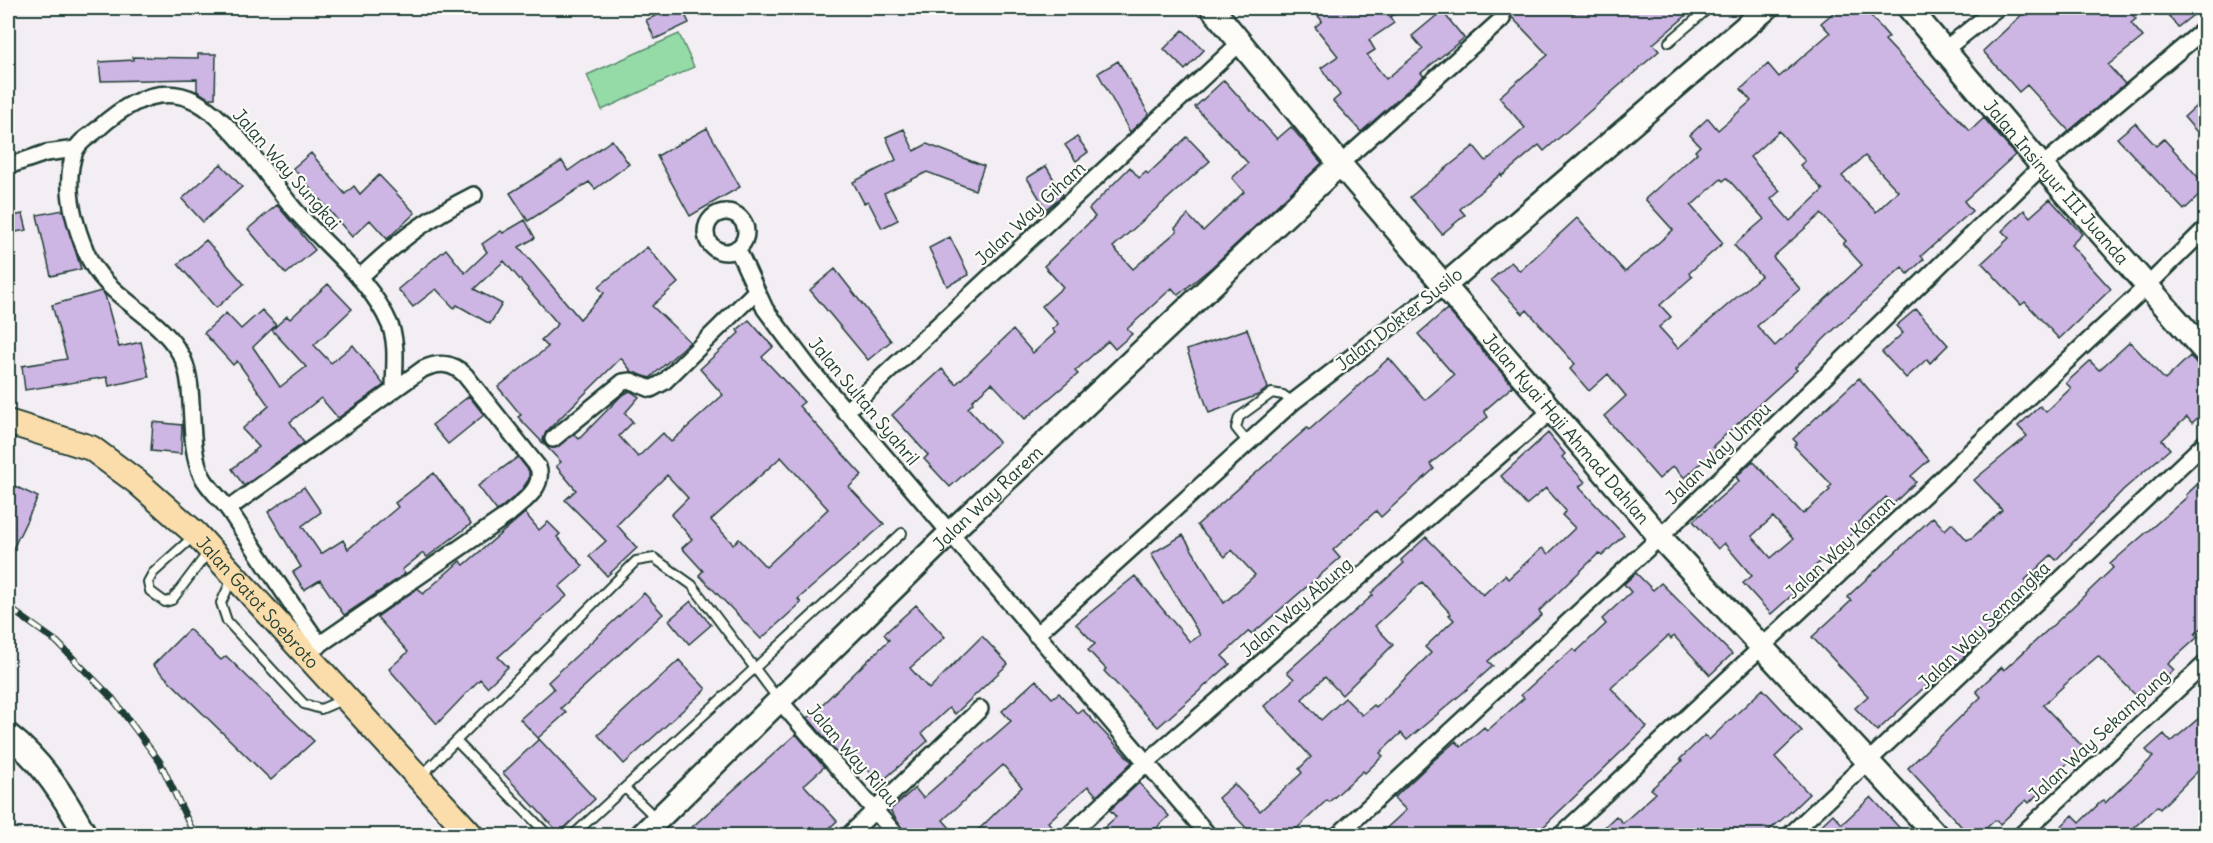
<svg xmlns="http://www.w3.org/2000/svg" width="2213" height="843" viewBox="0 0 2213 843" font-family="Delius,sans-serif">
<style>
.green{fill:#95dba8;stroke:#5a8c6e;stroke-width:1.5}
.building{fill:#cdb5e4;stroke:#1f3d34;stroke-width:1.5;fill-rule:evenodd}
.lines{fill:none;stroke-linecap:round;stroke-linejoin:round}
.lane-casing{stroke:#1f3d34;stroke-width:12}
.street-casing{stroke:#1f3d34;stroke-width:20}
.secondary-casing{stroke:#1f3d34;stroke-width:27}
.primary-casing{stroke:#1f3d34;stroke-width:28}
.lane{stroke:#fdfcf7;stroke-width:8}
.street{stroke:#fdfcf7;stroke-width:15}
.secondary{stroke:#fdfcf7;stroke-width:22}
.primary{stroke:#fbddab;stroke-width:24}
.rail-casing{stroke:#1f3d34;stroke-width:7}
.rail{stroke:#fdfcf7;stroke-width:4.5;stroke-dasharray:14;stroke-linecap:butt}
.labels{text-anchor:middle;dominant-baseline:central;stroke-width:4.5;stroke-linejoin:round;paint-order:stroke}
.street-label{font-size:18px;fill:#1f3d34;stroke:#fdfcf7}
</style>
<rect width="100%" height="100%" fill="#f3eef3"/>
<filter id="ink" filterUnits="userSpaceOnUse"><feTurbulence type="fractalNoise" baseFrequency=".0167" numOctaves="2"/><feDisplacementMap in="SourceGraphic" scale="12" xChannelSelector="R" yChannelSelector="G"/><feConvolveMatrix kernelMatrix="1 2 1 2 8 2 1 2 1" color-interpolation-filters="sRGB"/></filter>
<g filter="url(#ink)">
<path class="green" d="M679,34l15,33 -92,43 -15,-35z"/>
<path class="building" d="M673,8h9l7,15 -34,16 -9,-19z
M1312,8h93l-15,9 4,6 -25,17 6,10 -8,5 19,24 37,-30 -11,-13 30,-25 22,27 -43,35 3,3 -63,56 -28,-31 7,-6 -19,-27 17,-12 -23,-29 7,-6z
M1503,8h64l6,6 8,-6h114l-42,36 6,7 -115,100 -5,-6 -37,31 -1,-2 -41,35 5,6 -23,19 -32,-37 64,-51 12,15 39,-33 -26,-31 49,-42z
M1839,8h25l25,29 -4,3 85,91 14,-13 31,37 -51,46 8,10 -51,45 3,3 -16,15 -6,-7 -75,69 -32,32 2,2 -84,76 3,3 -31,29 -12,-12 -14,13 -55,-63 22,-20 -18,-22 -19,17 -19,-22 5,-5 -48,-54 -4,4 -32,-34 20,-18 9,9 57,-53 48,54 48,-42 -28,-31 52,-46 -2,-2 5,-5 -10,-11 18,-17 10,12 33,-29 -10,-12 27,-25 11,13 51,-44 -9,-10zM1779,131l26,30 -5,4 23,25 -33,31 -19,-22 9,-8 -30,-34zM1865,156l33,35 -22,21 -34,-36zM1727,178l37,41 -30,26 27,31 -83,72 -19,-21 12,-10 -11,-12 32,-28 -3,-4 34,-30 -32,-37 30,-27 2,2zM1821,214l25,27 -3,3 19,21 -87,81 -18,-20 43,-37 -27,-32z
M2029,8h98l9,11 -5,4 12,14 -35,28 17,19 -56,47 -42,-46 -8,7 -36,-41z
M2162,8h40l-24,19z
M1183,30l21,20 -19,20 -21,-21z
M198,54h18l-1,44h-7l-11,-7v-12l-96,2 -2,-19 34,-2v-3l65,1z
M1118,61l31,53 -19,18 -32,-59z
M1224,80l53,59 14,-12 31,36 -110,104 -34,28 -6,-7 -45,41 5,5 -17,15 -7,-8 -33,30 3,3 -53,45 -33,-36 -20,18 1,2 -5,5 31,34 -49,45 -26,-28 4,-4 -36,-40 50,-46 14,15 57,-54 20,23 22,-20 -3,-4 6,-5 -16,-18 21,-19 -19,-21 51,-49 -6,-8 41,-42 9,11 7,-6 2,2 39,-37 23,24 -97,86 20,22 44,-38 -2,-3 13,-13 15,16 41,-39 -12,-14 16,-15 -53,-56z
M2205,98v24l-9,9 -12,-14z
M2135,123l21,23 8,-7 41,46v5l-21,20 -67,-72z
M707,128l33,59 -50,29 -33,-60z
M904,129l10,22 13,-7 57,22 -9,24 -48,-18 -43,21 14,27 -16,8 -14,-27 -4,2 -11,-21 43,-22 -10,-23z
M1077,137l11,15 -12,9 -11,-16z
M612,140l17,24 -34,25 -6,-7 -61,39 -18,-28 52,-32 6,10z
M311,153l34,41 9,-8 6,8 19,-19 36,38 -28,26 -17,-19 -18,17 -59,-69z
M221,164l21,23 -39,35 -21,-23z
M1046,166l17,29 -17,14 -19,-31z
M2050,199l32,35 -11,11 40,44 -52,50 -34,-37 -4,3 -39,-42 27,-25 -7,-7 22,-21 6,7z
M277,205l38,45 -29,24 -38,-45z
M63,210l18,59 -30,7 -14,-61z
M23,214l4,16 -17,3 -2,-16z
M525,220l10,18 -16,9 61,72 24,-26 -6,-6 49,-40 31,36 -26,23 38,36 -40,36 -18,-6 -11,-14 -75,74 -3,8 3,6 9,2 19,-14 5,5 42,-43 9,-5 9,6 -14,16 8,9 -14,14 19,21 25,-24 8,9 52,-47 -23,-26 39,-36 -2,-3 12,-10 24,27 -11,10 42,45 -5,4 63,69 -13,12 35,37 -86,75 3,4 -40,36 -62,-64 4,-4 -21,-23 10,-9 -21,-24 17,-17 -21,-23 -50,50 20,23 -30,28 -18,-20 17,-15 -41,-41 11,-10 -20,-24 5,-4 -43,-45 3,-2 -23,-28 50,-40 -7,-7 17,-16 -54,-63 -30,28 28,15 -12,20 -33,-19 -3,3 -18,-19 -23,18 -15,-18 48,-40 19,24 22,-21 -5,-8 19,-13 2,2zM781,457l47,52 -62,58 -27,-28 -6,5 -22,-24z
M950,237l19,38 -22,11 -18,-38z
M206,240l38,44 -28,24 -38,-44z
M835,269l56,72 -23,19 -58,-70z
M328,284l24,25 -38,36 17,18 22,-18 31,40 -46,33 -17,-20 -31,24 14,21 -60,43 -12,-17 27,-22 -17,-18 27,-23 -32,-45 -4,4 -29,-32 22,-20 15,16 21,-19 14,15 -23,22 27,40 26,-20 -34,-37 15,-14 3,3z
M101,291l4,4 14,52 22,-5 8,35 -40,9 -2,-9 -82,13 -3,-24 45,-7 -15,-54z
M1447,309l66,77 -29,25 4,6 -58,47 4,5 -32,29 -21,19 -5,-6 -43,39 7,8 -88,76 -3,-3 -27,25 8,8 -72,63 -54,-56 2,-2 -18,-19 7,-6 -19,-20 59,-48 55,66 10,-7 -49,-81 32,-19 41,68 31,-28 -23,-25 -7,7 -28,-32 110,-97 2,2 25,-22 55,-50 36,42 29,-25 -36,-41z
M1916,309l32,36 -18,18 -3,-4 -21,19 -24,-26 21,-19 -7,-7z
M1247,329l21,59 -10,7 -49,18 -22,-63z
M2130,342l35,38 25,-24 15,17v38l-13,12 -5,-6 -25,23 8,9 -47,41 -67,70 -5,-5 -26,25 4,5 -28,26 5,6 -75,71 -3,-4 -51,47 -22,-23 13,-12 -56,-59 39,-36 -4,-4 86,-80 12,13 7,-7 15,17 6,-3 29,-27 -28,-30 53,-44 -9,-10 22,-20 6,6 25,-24 -5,-5 24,-22 9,9z
M1859,378l70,82 -18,16 5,6 -23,22 -7,-7 -28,26 3,3 -47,41 4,5 -47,42 -28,-31 9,-7 -28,-33 -6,6 -25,-28 46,-40 -3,-4 17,-16 50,53 27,-24 -2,-2 4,-3 -38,-39 3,-3 -4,-4zM1773,517l20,22 -22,19 -19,-22z
M469,396l15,19 -36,29 -16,-19z
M153,422l29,3 -1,29 -30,-3z
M1548,433l17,21 -3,3 23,25 -6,5 45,48 -22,21 -3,-3 -60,58 3,4 -54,46 5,5 -28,25 -58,49 -6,-7 -21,20 3,3 -18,17 -2,-2 -34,31 -2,-2 -38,36h-33l-5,-7 -2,2 -31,-33 16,-14 26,27 42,-38 -3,-4 12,-12 -47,-51 30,-27 -7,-7 86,-77 -2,-2 33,-30 -3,-3 25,-23 57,58 22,-20 3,4 34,-31 6,6 27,-26 -13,-13 4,-4 -20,-23 -20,17 -25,-29zM1422,582l29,32 -2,1 5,5 -29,27 6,6 -55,54 -2,-2 -12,10 -17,-17 -24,22 -19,-21 23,-22 17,18 51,-50 -18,-19z
M518,457l11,14v8l-9,13 -23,19 -19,-25z
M434,473l37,51 -44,33 -4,-4 -21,17 3,4 -61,41 -24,-35 -16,10 -11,-18 8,-5 -33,-55 36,-25 17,25 -19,14 19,28 22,-14 5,9 50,-42 -3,-4z
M2205,477v148l-10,9 3,3 -30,27 6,6 -33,31 -43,-45 -27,23 -28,26 40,42 -54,56 -3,-3 -26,24 -5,-4 -17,16h-8l-62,-68 73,-71 -5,-6 26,-24 2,3 59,-54 50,-48 -3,-4 77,-67 -1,-2z
M8,483l30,14 -30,62z
M525,513l14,17 9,-8 12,12 -3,3 26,29 -24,21 8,9 -69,61 10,10 -21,20 -7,-8 -43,45 -48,-55 19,-17 -31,-35 41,-29 5,6 37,-33 4,4z
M1636,573l17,17 8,-7 71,71 -22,21 -36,-39 -3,3 -3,-3 -57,52 36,39 -111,107 -6,-7 -10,9h-142l28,-26 -12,-12 40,-38 22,-19 5,6 23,-20 3,4 37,-33 -3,-3 24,-22 28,-24 3,3 30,-28 -4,-5 29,-27 -7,-8z
M644,593l19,21 -102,94 5,5 -28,25 -18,-19 34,-30 -6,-7z
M691,601l20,24 -22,19 -20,-24z
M916,605l29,32 -35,31 19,21 53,-53 26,28 -53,50 -6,-6 -27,25 6,8 -48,42 -32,-35 -9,7 -31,-37 81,-78 -5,-6z
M189,629l32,31 5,-4 88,85 -43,39 -118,-115z
M679,660l27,29 -82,75 -26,-29z
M1036,680l16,18 7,-5 18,20 5,-4 50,53 -35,34 -9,-10 -40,36 6,7 -7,7h-75l50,-49 -19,-22 -60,55 14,16h-50l-17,-26 25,-22 8,10 88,-77 -9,-10z
M1763,689l39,42 -27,26 34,37 -23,22 -24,20h-167l21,-20 7,7 33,-30 -5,-4 31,-28 -2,-2 25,-24 4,5z
M2205,713v51l-45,45 -3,-3 -32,30h-74l22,-21 7,7 23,-22 2,3 48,-46 -7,-7 18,-16 7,8z
M796,734l28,33 -20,18 33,36 -16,15h-123l-7,-8z
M539,739l56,60 -36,34 -56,-60z
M1139,783l30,33 -21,20h-53l21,-19 -6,-7z
M1871,797l36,39h-97l23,-22 9,10z"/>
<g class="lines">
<defs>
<path id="lane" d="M1669,42l40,-34
M1248,443l-12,-15 3,-11 33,-24 11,2 10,7
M194,536l-41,37 -5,9 2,9 15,11 7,-2 37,-49
M232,579l-11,24 6,18 77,83 17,5 21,-9
M456,741l93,95
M420,777l216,-216 18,-3 38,27 86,114
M625,788l31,30
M572,836l330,-303"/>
<path id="street" d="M1944,50l53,-42
M1340,164l162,-145
M8,166l38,-13 30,-4
M706 232a20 20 0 1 1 40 0a20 20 0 1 1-40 0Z
M737,248l28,61 45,60 399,467
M359,278c41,-38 65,-58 115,-83
M845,412l397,-371
M553,439l70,-57 8,-1 20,8 13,-7 92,-91
M228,509l195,-140c16,-7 29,-7 42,6l73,92c7,21 -16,35 -29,47l-196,135
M1036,635l257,-233 151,-116
M320,645c-31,-44 -61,-90 -91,-135 -8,-11 -21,-22 -27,-34 -16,-33 -5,-86 -19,-117 -22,-45 -78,-60 -97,-107 -13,-31 -23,-68 -11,-101 4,-10 15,-15 23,-22 26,-24 61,-46 97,-28 39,21 71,75 99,108 32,38 76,69 96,116 8,19 4,45 4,65
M779,700l118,136
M848,836l132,-127
M1068,836l79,-74 404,-351
M1337,836l323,-299 382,-371 164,-138
M1560,836l587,-550 59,-58
M1789,836l417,-394
M2020,836l186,-173"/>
<g id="secondary">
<path id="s1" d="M1212,8l128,156 320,373 277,299"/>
<path id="s2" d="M1909,8l133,158 164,187"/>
<path d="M1444,286l323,-278"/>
<path d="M8,735c34,26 57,63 78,101"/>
<path id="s3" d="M641,836l310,-304 389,-368"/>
</g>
<g id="primary">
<path id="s4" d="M8,422l83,26 46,34 59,52 276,302"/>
</g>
</defs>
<use href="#lane" class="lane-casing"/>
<use href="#street" class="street-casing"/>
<use href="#secondary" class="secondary-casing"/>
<use href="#primary" class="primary-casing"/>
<use href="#lane" class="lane"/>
<use href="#street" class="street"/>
<use href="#secondary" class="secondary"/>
<use href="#primary" class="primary"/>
<defs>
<path id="rail" d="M8,607l49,35 56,57 47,63 35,74"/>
</defs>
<use href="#rail" class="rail-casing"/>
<use href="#rail" class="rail"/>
</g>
</g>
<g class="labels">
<g class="street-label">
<text transform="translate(287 169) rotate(49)">Jalan Way Sungkai</text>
<text stroke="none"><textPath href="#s2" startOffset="228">Jalan Insinyur III Juanda</textPath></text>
<text transform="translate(1030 213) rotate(-43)">Jalan Way Giham</text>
<text transform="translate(1399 319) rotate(-38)">Jalan Dokter Susilo</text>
<text transform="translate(864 401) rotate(50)">Jalan Sultan Syahril</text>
<text stroke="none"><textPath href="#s1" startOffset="550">Jalan Kyai Haji Ahmad Dahlan</textPath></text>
<text transform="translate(1718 453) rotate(-44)">Jalan Way Umpu</text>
<text stroke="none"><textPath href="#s3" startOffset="484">Jalan Way Rarem</textPath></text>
<text transform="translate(1840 547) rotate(-43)">Jalan Way Kanan</text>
<text stroke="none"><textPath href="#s4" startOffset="315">Jalan Gatot Soebroto</textPath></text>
<text transform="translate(1296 607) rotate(-41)">Jalan Way Abung</text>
<text transform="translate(1984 625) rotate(-44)">Jalan Way Semangka</text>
<text transform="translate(2099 735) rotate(-43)">Jalan Way Sekampung</text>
<text transform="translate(853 755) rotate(49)">Jalan Way Rilau</text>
</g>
</g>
<rect width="2213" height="843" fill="none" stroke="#fdfcf7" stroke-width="30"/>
<rect x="15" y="15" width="2183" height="813" fill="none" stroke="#1f3d34" stroke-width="2" filter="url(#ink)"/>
</svg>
